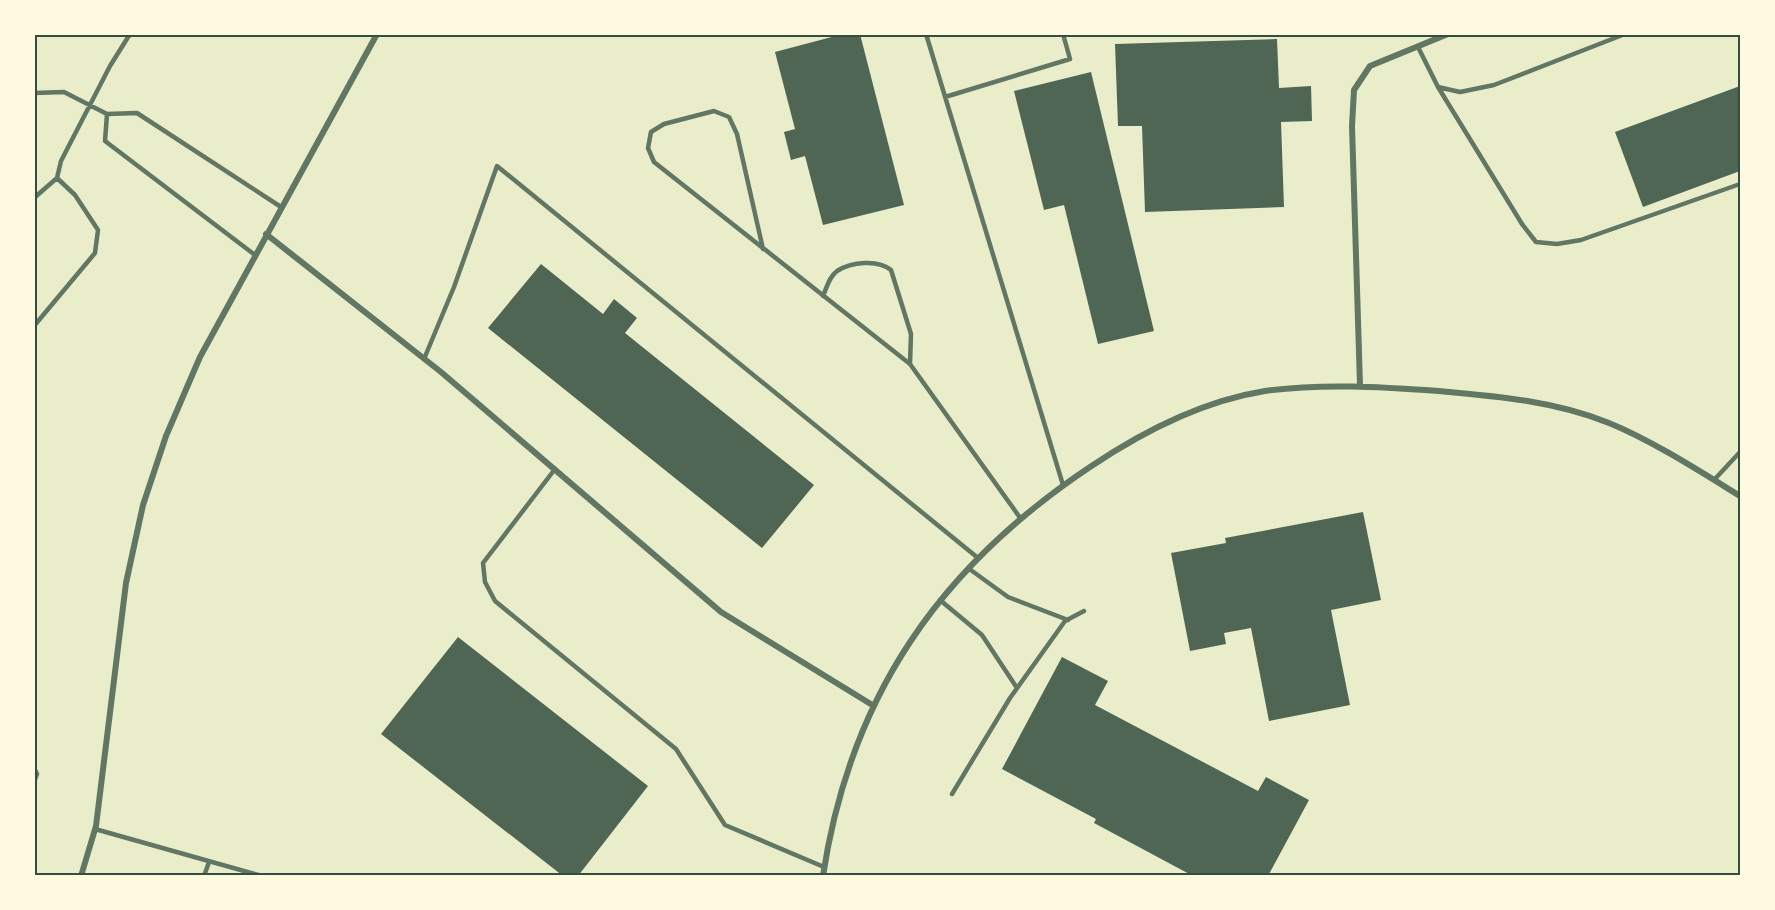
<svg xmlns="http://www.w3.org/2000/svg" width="1775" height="910" viewBox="0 0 1775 910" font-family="'Asap Condensed',sans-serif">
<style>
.building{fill:#4f6655}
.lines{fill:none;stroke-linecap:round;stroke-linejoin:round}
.service{stroke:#617663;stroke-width:4.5}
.minor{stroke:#617663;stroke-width:6}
.neatline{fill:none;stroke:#344e41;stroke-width:2}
</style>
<rect width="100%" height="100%" fill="#e9edc9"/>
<path class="building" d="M843,34h17l44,171 -81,20 -18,-69 -14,4 -7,-28 11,-3 -20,-77z
M1277,39l2,49 32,-2 1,35 -31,1 3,85 -139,5 -3,-86h-24l-3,-82z
M1091,72l63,259 -56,13 -34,-139 -20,5 -30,-119z
M1740,86v85l-97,36 -28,-75z
M541,264l62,50 11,-15 23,19 -12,15 189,152 -52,63 -274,-220z
M1363,512l18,88 -50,10 19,95 -81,16 -18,-93 -27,5 2,11 -36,7 -19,-98 55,-10 -1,-5z
M458,637l190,149 -70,90h-15l-182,-142z
M1062,657l46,24 -13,24 163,86 8,-14 43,23 -41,76h-75l-99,-53 2,-4 -94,-50z"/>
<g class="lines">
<path class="service" d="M926,34l137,451
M1418,47l20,40 22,5 34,-7 131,-51
M1438,87l84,137 14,18 21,2 24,-4 159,-56
M34,93l30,-1 43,22 30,-1 144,94
M945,97l125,-38 -7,-25
M107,114l-2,27 150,114
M34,198l23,-20
M763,249l-26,-115 -8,-17 -15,-6 -50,13 -13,8 -3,16 6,14 256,202 111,155
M823,296c4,-9 6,-19 14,-25 14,-9 41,-12 54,-1l20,64 -1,30
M34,326l61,-73 3,-23 -23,-35 -18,-17 4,-17 49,-95 20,-32
M424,359l30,-72 43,-121 481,392
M555,469l-72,94 2,19 10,19 181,148 49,76 99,42
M1714,480l26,-28
M968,568l40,29 60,23
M940,600l42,35 35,53
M34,768l3,6 -3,8
M952,794l58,-96 55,-77 19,-10
M95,829l167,47
M204,876l5,-14"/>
<path class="minor" d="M266,234l175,138 280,240 153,94
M1360,385l-8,-259 2,-36 16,-24 78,-32
M81,876l15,-50 30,-243 17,-78 23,-69 34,-79 177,-323
M823,876c27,-180 117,-309 267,-409 52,-35 112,-66 175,-76 58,-8 116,-4 174,0 57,5 116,10 170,32 42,17 92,49 131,73"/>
</g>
<rect width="1775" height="910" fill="none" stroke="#fefae0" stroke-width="72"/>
<rect x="36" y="36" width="1703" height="838" class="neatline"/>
</svg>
